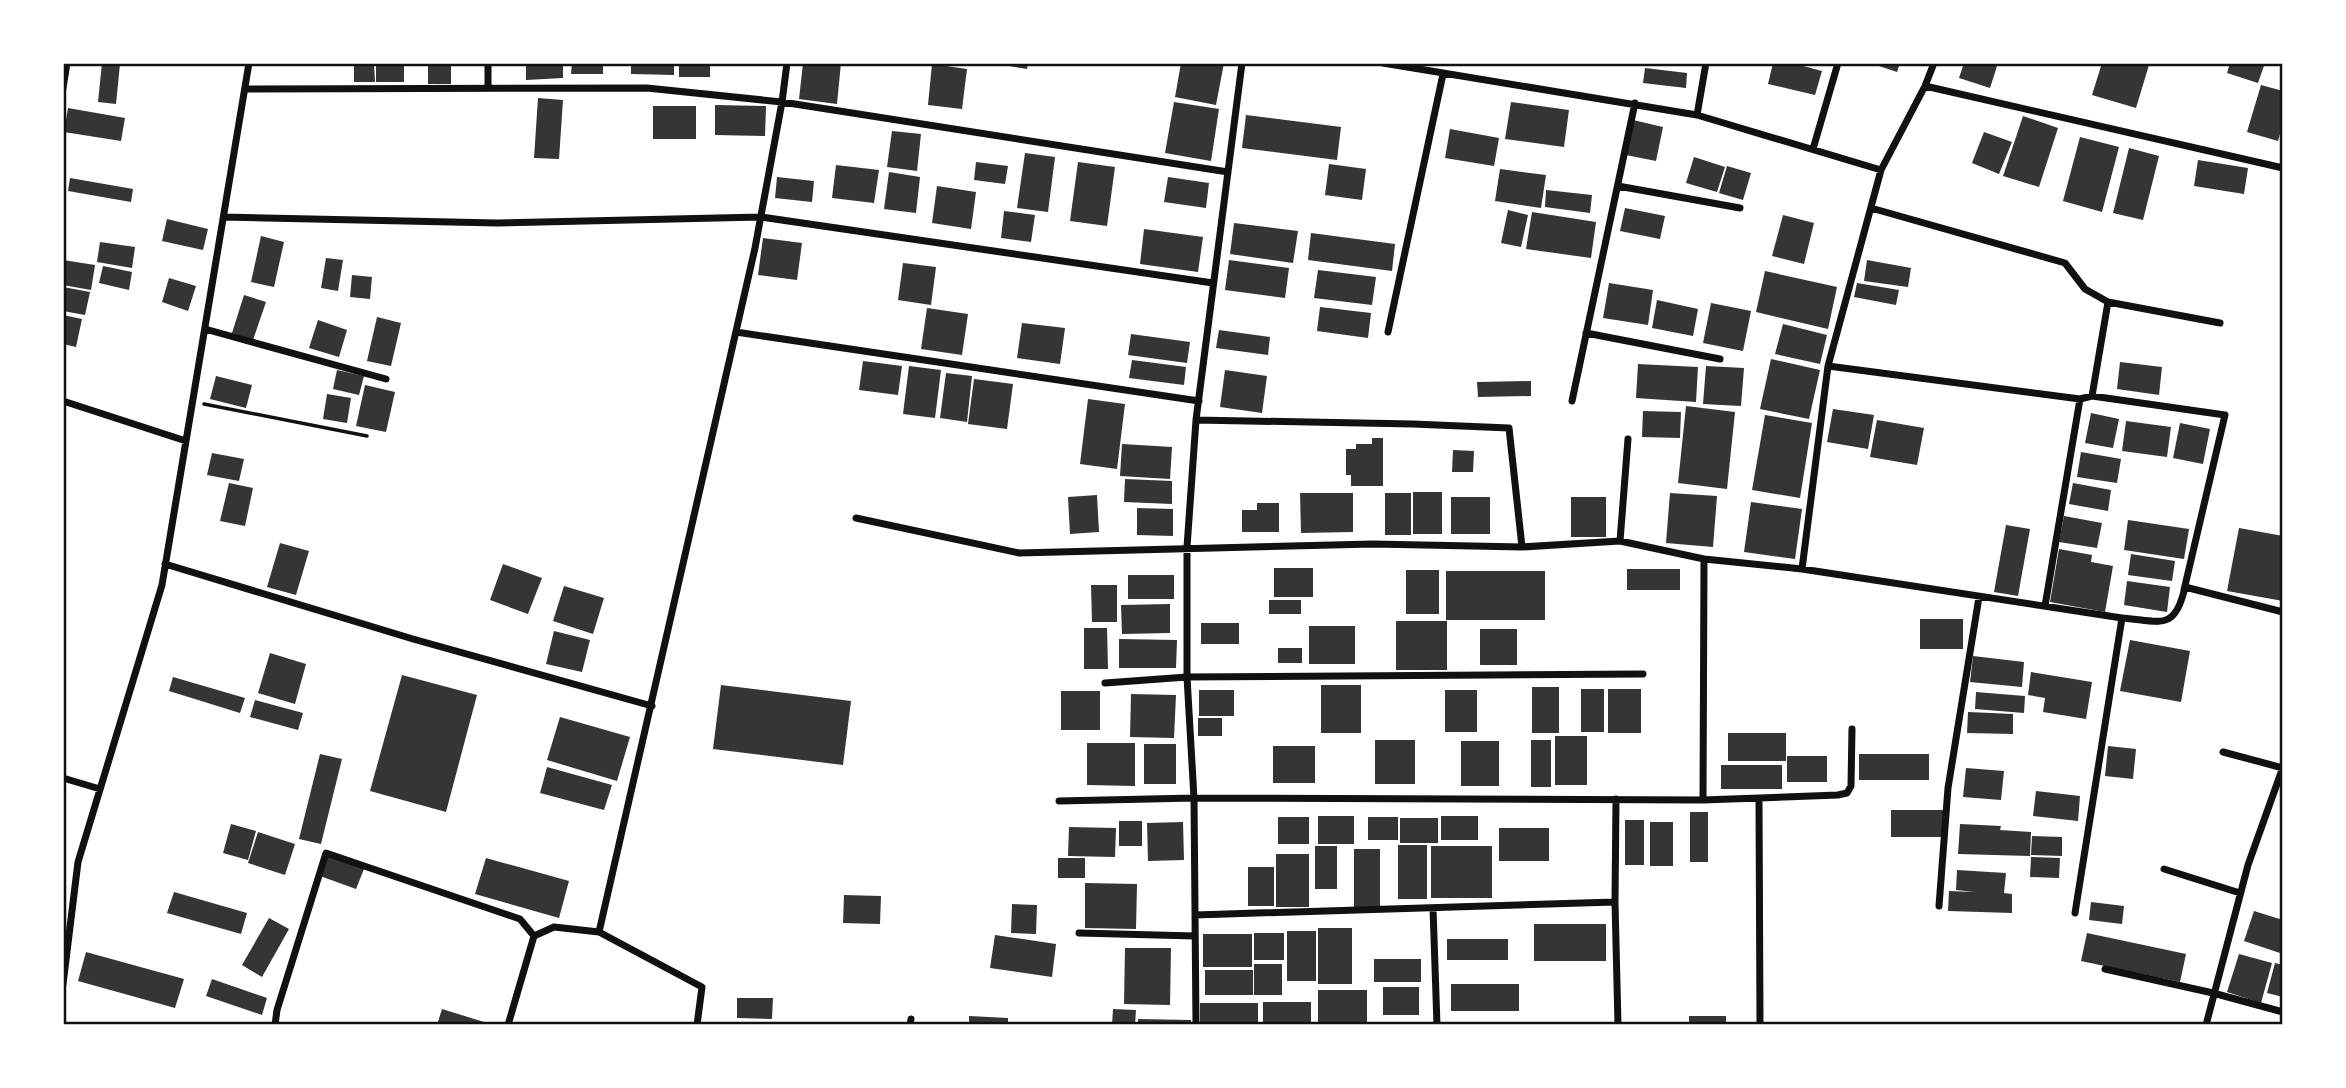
<svg xmlns="http://www.w3.org/2000/svg" width="2346" height="1088" viewBox="0 0 2346 1088" font-family="'Source Serif 4',serif">
<style>
.building{fill:#353535}
.lines{fill:none;stroke-linecap:round;stroke-linejoin:round}
.path{stroke:#111;stroke-width:3.5}
.minor{stroke:#111;stroke-width:7}
.neatline{fill:none;stroke:#111;stroke-width:2.5}
</style>
<rect width="100%" height="100%" fill="#fff"/>
<path class="building" d="M102,63l18,1 -4,40 -18,-2z
M354,63h20l1,19h-21z
M376,63h28v19h-28z
M428,63h23v21h-23z
M526,63h37v15l-37,2z
M572,63h31v11h-32z
M631,63h43v12l-43,-1z
M679,63h31v14h-31z
M803,63h38l-4,41 -38,-5z
M991,63h37l-1,6z
M1181,63h43l-8,42 -41,-8z
M1773,63h19l30,8 -7,24 -47,-11z
M1870,63h30l-3,9z
M1964,63h34l-8,25 -31,-10z
M2102,63h40l7,2 -13,43 -44,-13z
M2230,63h35l-7,20 -31,-10z
M932,64l35,5 -5,40 -34,-4z
M1645,68l42,5 -1,15 -43,-5z
M2261,85l22,6v32l-5,18 -31,-9z
M538,98l25,2 -4,59 -25,-1z
M1174,102l45,7 -8,52 -46,-8z
M1511,102l58,8 -5,37 -59,-8z
M715,105l51,1 -1,30 -50,-1z
M653,106h43v33h-43z
M68,108l57,10 -4,23 -57,-9z
M1246,115l95,12 -4,33 -95,-12z
M2023,116l35,12 -19,59 -36,-11z
M1633,120l30,7 -7,34 -30,-6z
M1450,129l49,9 -5,28 -49,-8z
M892,131l29,3 -4,37 -30,-4z
M1984,132l28,10 -13,32 -27,-11z
M2080,137l39,10 -17,65 -39,-11z
M2129,148l30,8 -16,64 -30,-7z
M1025,153l30,4 -7,55 -31,-4z
M1694,157l31,10 -8,25 -31,-9z
M2198,160l50,8 -4,26 -50,-8z
M976,162l32,4 -3,18 -31,-4z
M1078,162l37,5 -8,59 -37,-5z
M1329,164l37,5 -4,31 -37,-5z
M836,165l43,5 -5,33 -42,-5z
M1727,166l24,7 -8,27 -24,-7z
M1500,169l46,6 -5,33 -46,-7z
M889,172l31,5 -4,36 -32,-4z
M777,177l37,4 -2,21 -37,-4z
M1168,177l41,6 -3,25 -42,-6z
M70,178l63,11 -2,13 -63,-11z
M937,186l39,6 -5,37 -39,-6z
M1546,190l46,5 -2,18 -45,-6z
M1625,208l40,8 -5,23 -40,-8z
M1508,210l20,5 -7,32 -20,-4z
M1004,211l31,4 -4,27 -30,-4z
M1532,212l64,10 -5,36 -65,-9z
M1783,215l31,8 -10,41 -32,-8z
M167,219l41,10 -5,21 -41,-9z
M1234,223l64,8 -5,32 -63,-9z
M1144,229l59,8 -5,35 -58,-8z
M1311,233l84,11 -3,27 -84,-11z
M261,236l23,6 -10,45 -23,-5z
M763,238l39,5 -5,37 -39,-5z
M100,242l35,5 -3,21 -35,-6z
M326,258l17,2 -5,31 -17,-3z
M63,260l32,5 -4,25 -28,-5z
M1229,260l60,8 -4,30 -60,-8z
M1867,260l44,8 -3,19 -44,-6z
M903,263l33,4 -5,38 -33,-5z
M103,266l29,6 -3,18 -30,-7z
M1318,270l58,7 -4,28 -58,-7z
M1765,271l72,16 -9,42 -72,-17z
M352,275l20,2 -2,22 -20,-2z
M169,278l27,8 -8,25 -26,-9z
M1609,283l44,7 -5,35 -45,-7z
M1857,283l42,7 -3,15 -42,-8z
M63,287l27,5 -5,23 -22,-4z
M244,295l22,7 -13,38 -21,-7z
M1657,300l41,9 -5,27 -41,-8z
M1711,303l40,8 -8,40 -40,-8z
M1320,307l51,6 -3,25 -51,-7z
M927,308l41,6 -6,41 -41,-6z
M63,315l19,4 -6,28 -13,-3z
M377,317l24,6 -10,43 -24,-5z
M318,320l29,10 -8,27 -30,-9z
M1022,323l43,5 -5,36 -43,-6z
M1783,324l44,11 -7,29 -45,-10z
M1219,330l51,7 -2,18 -52,-7z
M1131,334l59,8 -3,21 -59,-8z
M1771,359l49,11 -11,49 -49,-10z
M1132,360l54,7 -2,18 -55,-7z
M863,361l39,5 -4,29 -39,-5z
M2120,362l42,5 -3,28 -42,-6z
M1638,364l60,3 -2,35 -60,-4z
M909,366l32,4 -6,48 -32,-4z
M1706,366l38,2 -3,38 -38,-2z
M337,370l27,6 -5,19 -26,-6z
M1225,370l42,6 -5,37 -42,-6z
M946,373l26,3 -5,46 -27,-4z
M216,376l36,9 -6,23 -36,-9z
M974,379l39,5 -6,45 -39,-5z
M1531,381v15l-53,1 -1,-15z
M365,385l30,7 -9,40 -30,-6z
M327,394l24,4 -4,25 -24,-4z
M1088,399l37,5 -8,65 -37,-5z
M1686,406l49,6 -8,77 -49,-6z
M1833,409l41,6 -6,34 -41,-7z
M1643,411l38,1 -1,26 -38,-1z
M2091,413l28,6 -6,29 -28,-5z
M1765,415l47,8 -12,75 -48,-8z
M1877,420l47,8 -7,37 -47,-8z
M2126,421l45,6 -4,30 -45,-6z
M2180,423l30,6 -7,35 -30,-6z
M1372,438h11v48h-32v-11h-5v-26h10v-5h16z
M1122,444l50,3 -2,32 -50,-3z
M1453,450l21,1 -1,21h-21z
M2081,452l40,7 -4,24 -40,-6z
M212,453l32,6 -5,22 -32,-6z
M1125,479l47,2v23l-48,-2z
M229,483l24,5 -8,38 -25,-5z
M2073,483l38,7 -3,21 -39,-7z
M1413,492h29v42h-29z
M1300,493h53v39l-52,1z
M1385,493h26v42h-26z
M1670,493l47,3 -4,51 -47,-4z
M1097,495l2,37 -29,2 -2,-37z
M1451,497h39v37h-39z
M1571,497h35v40h-35z
M1751,502l51,7 -7,50 -51,-7z
M1257,503h22v29h-37v-22h15z
M1137,508l36,1v27l-36,-1z
M2064,516l38,7 -5,25 -38,-6z
M2128,520l61,9 -5,30 -60,-9z
M2006,525l24,4 -12,67 -24,-4z
M2239,528l44,8v65l-56,-10z
M280,543l29,8 -13,44 -29,-8z
M2059,549l33,6 -1,7 22,4 -8,46 -55,-10z
M2131,554l44,7 -3,20 -44,-6z
M503,564l39,14 -14,36 -38,-14z
M1274,568h39v29h-39z
M1627,569h53v21h-53z
M1406,570h33v44h-33z
M1446,571h99v49h-99z
M1128,575h46v24h-46z
M2127,581l43,6 -3,25 -43,-7z
M1091,585h26v37h-25z
M564,586l40,12 -11,36 -40,-13z
M1269,600h32v14h-32z
M1170,604v29l-48,1 -1,-29z
M1920,619h43v30h-43z
M1396,621h51v49h-51z
M1201,623h38v21h-38z
M1309,626h46v38h-46z
M1084,628h23l1,41h-24z
M1480,629h37v36h-37z
M554,631l36,9 -8,32 -36,-8z
M1119,639l58,1 -1,28h-57z
M2130,640l60,11 -9,51 -61,-11z
M1278,648h24v15h-24z
M270,653l36,11 -11,40 -37,-11z
M1973,656l51,6 -2,25 -52,-5z
M2031,672l61,10 -6,37 -43,-7 2,-14 -17,-3z
M402,675l75,20 -31,117 -76,-21z
M173,677l72,21 -5,15 -71,-22z
M721,685l130,16 -8,64 -130,-16z
M1321,685h40v48h-40z
M1532,687h27v46h-27z
M1581,689h23v43h-23z
M1608,689h33v44h-33z
M1199,690h35v26h-35z
M1445,690h32v42h-32z
M1061,691h39v39h-39z
M1976,692l49,4 -1,17 -49,-4z
M1131,694l45,1 -2,43 -44,-1z
M255,700l48,13 -5,17 -48,-13z
M1968,712l45,2v20l-46,-1z
M560,717l70,20 -13,44 -70,-21z
M1198,718h24v18h-24z
M1728,733h58v28h-58z
M1555,736h32v49h-32z
M1375,740h40v44h-40z
M1531,740h20v47h-20z
M1461,741h38v45h-38z
M1087,743h48v43l-48,-1z
M1144,744h32v40h-32z
M1273,746h42v37h-42z
M2108,746l28,3 -3,30 -28,-3z
M320,754l22,5 -21,85 -22,-5z
M1859,754h70v26h-70z
M1787,756h40v26h-40z
M1721,765h61v24h-61z
M547,767l65,18 -8,25 -64,-17z
M1966,768l38,3 -3,29 -38,-3z
M2036,791l44,5 -2,25 -45,-5z
M1891,810h53v27h-53z
M1690,812h18v50h-18z
M1318,816h36v28h-36z
M1441,816h37v24h-37z
M1278,817h31v27h-31z
M1368,817h30v23h-30z
M1400,818h38v25h-38z
M1625,820h19v45h-19z
M1119,821h23v25h-23z
M1183,822l1,38 -36,1 -1,-38z
M1650,822h23v44h-23z
M231,824l25,7 -8,29 -25,-7z
M1960,824l41,2 -1,4 31,2 -1,24 -72,-2z
M1069,827l47,1 -1,29 -47,-1z
M1499,828h50v33h-50z
M258,832l37,12 -10,31 -37,-12z
M2032,836l30,1v19l-31,-1z
M1398,845h29v54h-29z
M1315,846h22v43h-22z
M1431,846h61v52h-61z
M1354,849h26v58h-26z
M1276,854h33v53h-33z
M328,856l36,13 -8,20 -36,-13z
M2031,857l29,1 -1,20 -29,-1z
M486,858l83,23 -10,37 -84,-24z
M1058,858h27v20h-27z
M1248,867h26v39h-26z
M1957,870l49,3 -2,20 8,1v19l-64,-2 1,-20 25,1 -18,-2z
M1085,883l52,1 -1,45 -51,-1z
M174,892l73,21 -6,21 -74,-21z
M844,895l37,1 -1,28 -37,-1z
M2091,902l33,4 -2,18 -33,-4z
M1012,904l25,1 -1,29 -25,-1z
M2254,911l29,9v34l-39,-13z
M269,918l20,11 -27,48 -20,-12z
M1534,924h72v37h-72z
M1318,928h34v56h-34z
M1287,931h29v50h-29z
M1254,933h30v27h-30z
M2087,933l99,21 -6,28 -99,-21z
M1203,934h49v33h-49z
M995,935l61,9 -4,33 -62,-9z
M1447,939h61v21h-61z
M1125,948h46l-1,57 -46,-1z
M86,952l98,27 -9,29 -97,-27z
M2239,954l33,9 -11,40 -34,-11z
M1374,959h47v23h-47z
M2275,963l8,2v32l-16,-4z
M1254,964h28v31h-28z
M1205,970h48v25h-48z
M212,979l55,19 -5,17 -56,-19z
M1451,984h68v27h-68z
M1383,987h36v28h-36z
M1318,990h49v35h-49z
M737,998h36l-1,21 -35,-1z
M1263,1002h48v23h-48z
M1200,1003h58v22h-58z
M442,1009l42,13 -1,3h-46z
M1113,1009l23,1 -1,15h-23z
M969,1016l39,2v7h-39z
M1689,1016h37v9h-37z
M1138,1019l53,1v5h-53z"/>
<g class="lines">
<path class="path" d="M204,404l163,32"/>
<path class="minor" d="M488,63v25
M1383,63l314,52 184,55
M1925,86l358,82
M63,88l4,-25
M245,89l402,-1 135,14 446,70
M1697,115l9,-52
M1813,149l25,-86
M1618,186l122,22
M1871,208l194,55 20,26 23,13 112,21
M224,217l273,6 264,-6 452,66
M205,329l181,50
M736,332l463,69
M1388,332l55,-258
M1586,333l134,26
M1828,366l252,33 12,-3 133,19 -41,175
M2092,396l16,-94
M63,401l123,40
M1572,401l63,-298
M1196,420l217,4 96,4 13,119
M856,518l163,35 354,-9 149,3 98,-6 84,18 98,10 320,49c38,3 53,14 63,-31l98,25
M1620,541l8,-102
M165,564l248,75 239,67
M1802,569l26,-203 53,-196 44,-84 9,-23
M2045,606l35,-207
M1105,683l82,-6 456,-3
M2223,752l60,16
M63,778l37,11
M1616,799l-1,103 3,123
M1759,799l1,226
M1703,800l1,-241
M1059,801l135,-3 509,2 135,-5 9,-2 4,-7 1,-57
M2164,869l76,24
M1939,906l9,-118 31,-191
M1433,908l4,117
M2075,913l47,-295
M1195,915l420,-13
M1079,933l116,3
M2105,969l108,24 70,19
M63,984l15,-122 84,-277 87,-522
M275,1025l2,-15 49,-157 194,66 14,17
M508,1025l26,-89 20,-9 45,5
M697,1025l5,-38 -103,-55 156,-684 27,-146 5,-39
M910,1025l1,-6
M1196,1025l-2,-227 -7,-121v-130l9,-127 46,-357
M2206,1025l42,-160 35,-98"/>
</g>
<rect width="2346" height="1088" fill="none" stroke="#ffffff" stroke-width="130"/>
<rect x="65" y="65" width="2216" height="958" class="neatline"/>
</svg>
